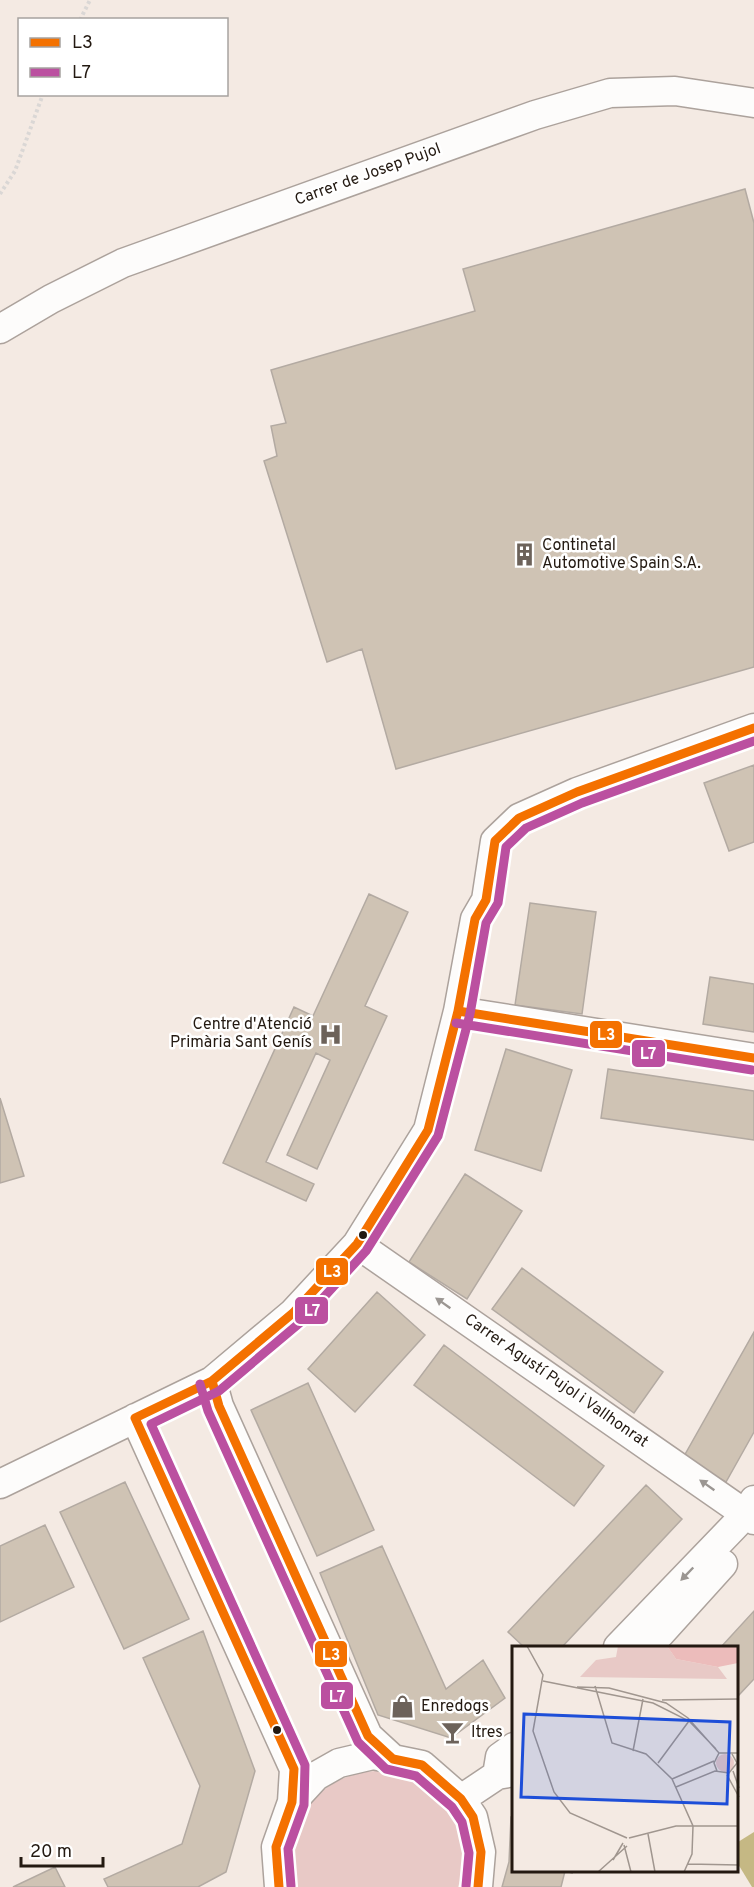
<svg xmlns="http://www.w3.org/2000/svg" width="754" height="1887" viewBox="0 0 754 1887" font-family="Overpass,sans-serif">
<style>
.green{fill:#e8c9c6}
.water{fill:#c5b884}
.building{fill:#cfc3b4;stroke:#b3aaa2;stroke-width:1.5}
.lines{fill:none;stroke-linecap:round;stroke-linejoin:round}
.minor-casing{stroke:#aca29c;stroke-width:31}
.path{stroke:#dad7d5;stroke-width:4;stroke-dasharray:3 3;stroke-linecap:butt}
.minor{stroke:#fdfcfb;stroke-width:28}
.bus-1-casing{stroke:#fff;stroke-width:14}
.bus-2-casing{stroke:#fff;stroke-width:14}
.bus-1{stroke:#f47100;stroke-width:9}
.bus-2{stroke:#bb50a0;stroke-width:9}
.oneway{fill:#9b9692}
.bus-dot{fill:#231911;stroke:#fff;stroke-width:2}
.labels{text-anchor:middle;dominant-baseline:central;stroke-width:5;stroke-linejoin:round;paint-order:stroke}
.street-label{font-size:16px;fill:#231911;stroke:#fff}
.poi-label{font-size:16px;fill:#231911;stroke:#fff;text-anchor:start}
.inset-road{fill:none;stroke:#a0968f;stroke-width:1.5}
.view{fill:#1d4ed8;fill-opacity:0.15;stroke:#1d4ed8;stroke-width:3}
.inset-edge{fill:none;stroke:#231911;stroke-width:3}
.line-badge{stroke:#fff;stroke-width:2}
.badge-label{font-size:16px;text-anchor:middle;font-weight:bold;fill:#fff}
</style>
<rect width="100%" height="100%" fill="#f4eae3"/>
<path class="green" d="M375,1771c59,4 104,57 83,116h-164c-17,-58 21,-112 81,-116z"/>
<path class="water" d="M754,1832v55h-2l-14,-23v-22z"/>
<path class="building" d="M745,189l9,34v444l-358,102 -34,-120 -35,13 -63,-201 13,-5 -6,-30 15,-3 -15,-53 204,-59 -12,-42z
M754,765v77l-25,9 -25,-68z
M369,894l39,18 -43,94 22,10 -70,153 -30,-14 43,-95 -14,-7 -50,109 48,22 -8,17 -83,-38 71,-156 19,9z
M530,903l66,9 -14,102 -67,-9z
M710,977l44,7v48l-51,-8z
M506,1049l66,21 -31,101 -66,-21z
M608,1069l146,22v49l-153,-22z
M0,1098l24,78 -24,7z
M465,1174l57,37 -55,88 -58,-37z
M522,1268l141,104 -29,41 -142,-104z
M377,1292l48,43 -70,77 -47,-43z
M754,1332v100l-28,50 -43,-24z
M444,1345l160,121 -30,40 -160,-121z
M308,1383l66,147 -57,26 -66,-146z
M125,1482l64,137 -65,30 -64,-137z
M646,1485l36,34 -120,128h-38l-16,-15z
M45,1525l29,62 -74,35v-76z
M382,1546l64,143 37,-29 22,38 -54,40 -73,-23 -58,-142z
M754,1611v68l-16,17v-49h-17z
M203,1631l52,140 -29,101 -28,15h-90l-4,-8 78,-35 18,-58 -57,-128z
M514,1815v55h58v3l-7,-2 -4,16h-59l7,-25 2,-45z
M55,1867l10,20h-52z"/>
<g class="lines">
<defs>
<path id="minor" d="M0,329l51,-30 72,-36 412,-148 75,-22 65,-2 79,12
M458,1011l296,47
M357,1244l397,276
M212,1381l7,25 149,330 25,23
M135,1418l159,351 -2,33
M0,1484l212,-103 81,-68 64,-69 71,-114 30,-119 17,-92 11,-19 9,-59 24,-23 58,-26 177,-64
M618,1647l129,-134 7,-13
M648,1647l75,-83
M497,1775l3,-18 14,-10
M461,1799l36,-24 17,-3
M279,1887l-3,-40 16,-45 24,-26 23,-13 34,-8 49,10 39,34 12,18 8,35 -3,35"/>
</defs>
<use href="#minor" class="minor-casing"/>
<path class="path" d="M80,20l10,-20
M0,194l15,-23 28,-77"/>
<use href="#minor" class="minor"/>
<defs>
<path id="bus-1" d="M458,1011l296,47
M212,1381l7,25 149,330 25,23 29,6 39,34 12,18 8,35 -3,35
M279,1887l-3,-40 16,-45 2,-33 -159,-351 77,-37 81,-68 64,-69 9,-14 62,-100 30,-119 17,-92 11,-19 9,-59 24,-23 58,-26 177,-64"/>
<path id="bus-2" d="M456,1023l296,47
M200,1384l8,27 150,331 28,27 30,7 36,31 10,15 7,31 -3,33
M291,1886l-3,-37 16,-44 1,-40 -154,-341 68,-33 83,-70 64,-70 72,-115 32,-122 16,-91 12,-20 8,-56 20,-19 56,-25 172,-62"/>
</defs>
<use href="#bus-1" class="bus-1-casing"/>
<use href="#bus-2" class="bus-2-casing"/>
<use href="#bus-1" class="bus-1"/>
<use href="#bus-2" class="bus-2"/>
</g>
<defs><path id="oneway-solid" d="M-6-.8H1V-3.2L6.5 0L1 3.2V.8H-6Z" transform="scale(1.5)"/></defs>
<g class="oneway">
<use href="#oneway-solid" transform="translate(443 1303) rotate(-145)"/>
<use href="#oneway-solid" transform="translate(707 1485) rotate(-145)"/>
<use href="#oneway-solid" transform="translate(687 1574) rotate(134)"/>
</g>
<defs>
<symbol id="building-bare" viewBox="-9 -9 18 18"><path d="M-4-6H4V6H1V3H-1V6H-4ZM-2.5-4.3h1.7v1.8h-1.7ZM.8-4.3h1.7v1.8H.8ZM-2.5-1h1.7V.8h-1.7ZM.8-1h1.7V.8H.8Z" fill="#6c625a" stroke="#fff" stroke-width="2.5" paint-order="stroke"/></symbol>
<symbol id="hospital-bare" viewBox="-9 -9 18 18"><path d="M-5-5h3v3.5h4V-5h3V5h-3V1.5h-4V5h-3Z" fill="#6c625a" stroke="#fff" stroke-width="2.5" paint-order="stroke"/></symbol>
<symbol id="shop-bare" viewBox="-9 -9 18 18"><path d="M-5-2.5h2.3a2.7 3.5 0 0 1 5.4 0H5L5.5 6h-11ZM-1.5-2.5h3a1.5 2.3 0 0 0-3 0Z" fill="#6c625a" stroke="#fff" stroke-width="2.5" paint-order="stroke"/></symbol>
<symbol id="bar-bare" viewBox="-9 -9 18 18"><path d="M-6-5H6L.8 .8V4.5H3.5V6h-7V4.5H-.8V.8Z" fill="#6c625a" stroke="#fff" stroke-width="2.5" paint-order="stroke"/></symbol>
</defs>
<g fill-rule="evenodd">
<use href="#building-bare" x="508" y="538" width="33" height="33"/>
<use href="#hospital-bare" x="314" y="1018" width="33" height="33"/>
<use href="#shop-bare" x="386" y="1690" width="33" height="33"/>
<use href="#bar-bare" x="436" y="1716" width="33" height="33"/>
</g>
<g class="bus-dot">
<circle cx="363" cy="1235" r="5"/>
<circle cx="277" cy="1730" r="5"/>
</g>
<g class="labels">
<g class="street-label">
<text transform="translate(368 175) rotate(-20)">Carrer de Josep Pujol</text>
<text transform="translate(556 1381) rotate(35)">Carrer Agustí Pujol i Vallhonrat</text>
</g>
<g class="poi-label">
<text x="542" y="546">Continetal<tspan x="542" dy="18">Automotive Spain S.A.</tspan></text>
<text x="312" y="1025" text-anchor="end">Centre d'Atenció<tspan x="312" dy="18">Primària Sant Genís</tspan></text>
<text x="421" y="1707">Enredogs</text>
<text x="471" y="1733">Itres</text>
</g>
</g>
<g transform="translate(512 1646)">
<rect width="226" height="226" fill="#f4eae3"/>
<path d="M106,0h49l9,13 42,8 9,12 -147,-2 16,-17 20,-3zM204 117a9 9 0 1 1 18 0a9 9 0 1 1-18 0Z" fill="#e8c9c6"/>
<path d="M155,0h71v17l-20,4 -42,-8z" fill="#ecbcbb"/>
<path class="inset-road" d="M15,0l16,29 -10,56 21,61 16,21 57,25M31,35l110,22 36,18 27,28M83,40l17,57 34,11 26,25 21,47 -1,28 -8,18M65,41l32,1 57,15 22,15 31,35M150,54l77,-1M121,105l10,-52M146,117l31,-42M205,125l-3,-8 5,-10h20M221,125l6,17M215,129l12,22M160,133l42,-18M164,141l39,-16 14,2 8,-10 -5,-9M136,188l7,38M117,192l47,-12h63M112,199l7,27M101,214l10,-17M176,218l51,1M86,226l29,-26"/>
<path class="view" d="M12,68l206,8 -3,82 -206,-7z"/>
<rect width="226" height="226" class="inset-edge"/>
</g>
<g class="line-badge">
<rect x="589" y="1020" width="34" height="29" rx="6" fill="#f47100"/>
<rect x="631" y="1039" width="35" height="29" rx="6" fill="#bb50a0"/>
<rect x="315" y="1257" width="34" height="29" rx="6" fill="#f47100"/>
<rect x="294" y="1296" width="35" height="29" rx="6" fill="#bb50a0"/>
<rect x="314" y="1640" width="34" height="28" rx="6" fill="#f47100"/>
<rect x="320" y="1681" width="34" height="29" rx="6" fill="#bb50a0"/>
</g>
<g class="badge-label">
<text x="606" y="1040">L3</text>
<text x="648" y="1059">L7</text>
<text x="332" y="1277">L3</text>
<text x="312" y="1316">L7</text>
<text x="331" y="1660">L3</text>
<text x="337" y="1702">L7</text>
</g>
<rect x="18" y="18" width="210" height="78" fill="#ffffff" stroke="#a7a3a0" stroke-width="1.5"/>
<rect x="30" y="38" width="30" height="9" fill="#f47100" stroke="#a7a3a0" stroke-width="1.5"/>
<text x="72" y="48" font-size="18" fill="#231911">L3</text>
<rect x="30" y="68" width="30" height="9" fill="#bb50a0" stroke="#a7a3a0" stroke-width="1.5"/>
<text x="72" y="78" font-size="18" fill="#231911">L7</text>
<path d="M21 1857v9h82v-9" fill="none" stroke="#231911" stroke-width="3"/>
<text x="30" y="1857" font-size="18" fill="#231911" stroke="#ffffff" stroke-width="4.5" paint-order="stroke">20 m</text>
</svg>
